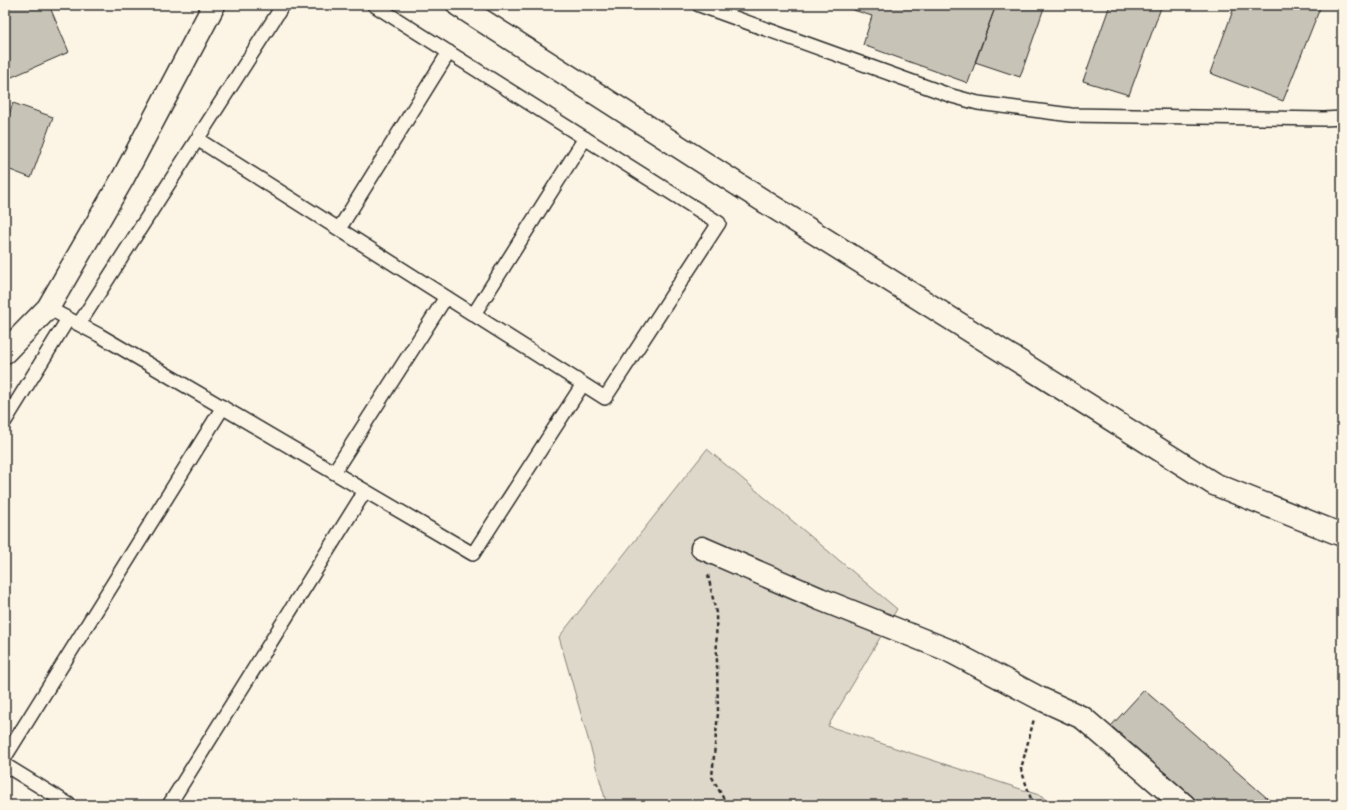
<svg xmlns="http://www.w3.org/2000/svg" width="1347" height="810" viewBox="0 0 1347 810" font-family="Dekko,sans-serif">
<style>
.green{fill:#ded8ca;stroke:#84827a}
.building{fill:#c8c3b7;stroke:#2b2b2b}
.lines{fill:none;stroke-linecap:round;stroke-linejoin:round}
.service-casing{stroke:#2b2b2b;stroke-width:16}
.minor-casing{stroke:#2b2b2b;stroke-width:25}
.path{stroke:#2b2b2b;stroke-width:2.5;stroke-dasharray:4 3;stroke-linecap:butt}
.service{stroke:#fcf5e5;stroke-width:13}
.minor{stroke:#fcf5e5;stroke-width:22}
</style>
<rect width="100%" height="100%" fill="#fcf5e5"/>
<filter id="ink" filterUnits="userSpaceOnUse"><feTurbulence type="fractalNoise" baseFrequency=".025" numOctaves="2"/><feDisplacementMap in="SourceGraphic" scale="8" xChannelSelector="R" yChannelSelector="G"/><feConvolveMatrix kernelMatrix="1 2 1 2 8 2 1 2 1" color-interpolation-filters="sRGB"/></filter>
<g filter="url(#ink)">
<path class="green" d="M707,449l190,160 -69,117 214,70 8,9h-443l-48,-168z"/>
<path class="building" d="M5,5h44l20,47 -64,28z
M838,5h158l-28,78 -105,-38 9,-29z
M996,5h49l-25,72 -45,-15z
M1110,5h52l-33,90 -46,-14z
M1235,5h78l7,3 -37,93 -73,-28z
M13,103l40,14 -22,61 -26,-10v-42z
M1342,510v12l-3,-1z
M1144,690l131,115h-73l-91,-79z"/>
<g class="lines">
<defs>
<path id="service" d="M699,5l253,91 26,7 93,12 253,4 18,-1
M197,139l408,259 114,-175 -345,-218
M339,229l110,-177
M48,308l51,27 374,219 110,-170
M474,314l111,-176
M79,324l204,-319
M5,421l63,-102
M334,472l112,-175
M5,757l218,-350
M5,765l65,40
M169,805l196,-314"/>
<path id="minor" d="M458,5l290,186 466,293 128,51
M5,352l43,-44 75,-130 91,-173
M702,548l118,51 128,51 91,48 44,20 101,87"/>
</defs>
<use href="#service" class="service-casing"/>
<use href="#minor" class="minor-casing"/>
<path class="path" d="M708,575l8,38 2,100 -6,64 15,28
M1033,805l-12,-36 13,-50"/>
<use href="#service" class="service"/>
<use href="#minor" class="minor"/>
</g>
</g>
<rect width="1347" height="810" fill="none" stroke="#fcf5e5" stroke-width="20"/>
<rect x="10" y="10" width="1327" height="790" fill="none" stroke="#2b2b2b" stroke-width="1.5" filter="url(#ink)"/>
</svg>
